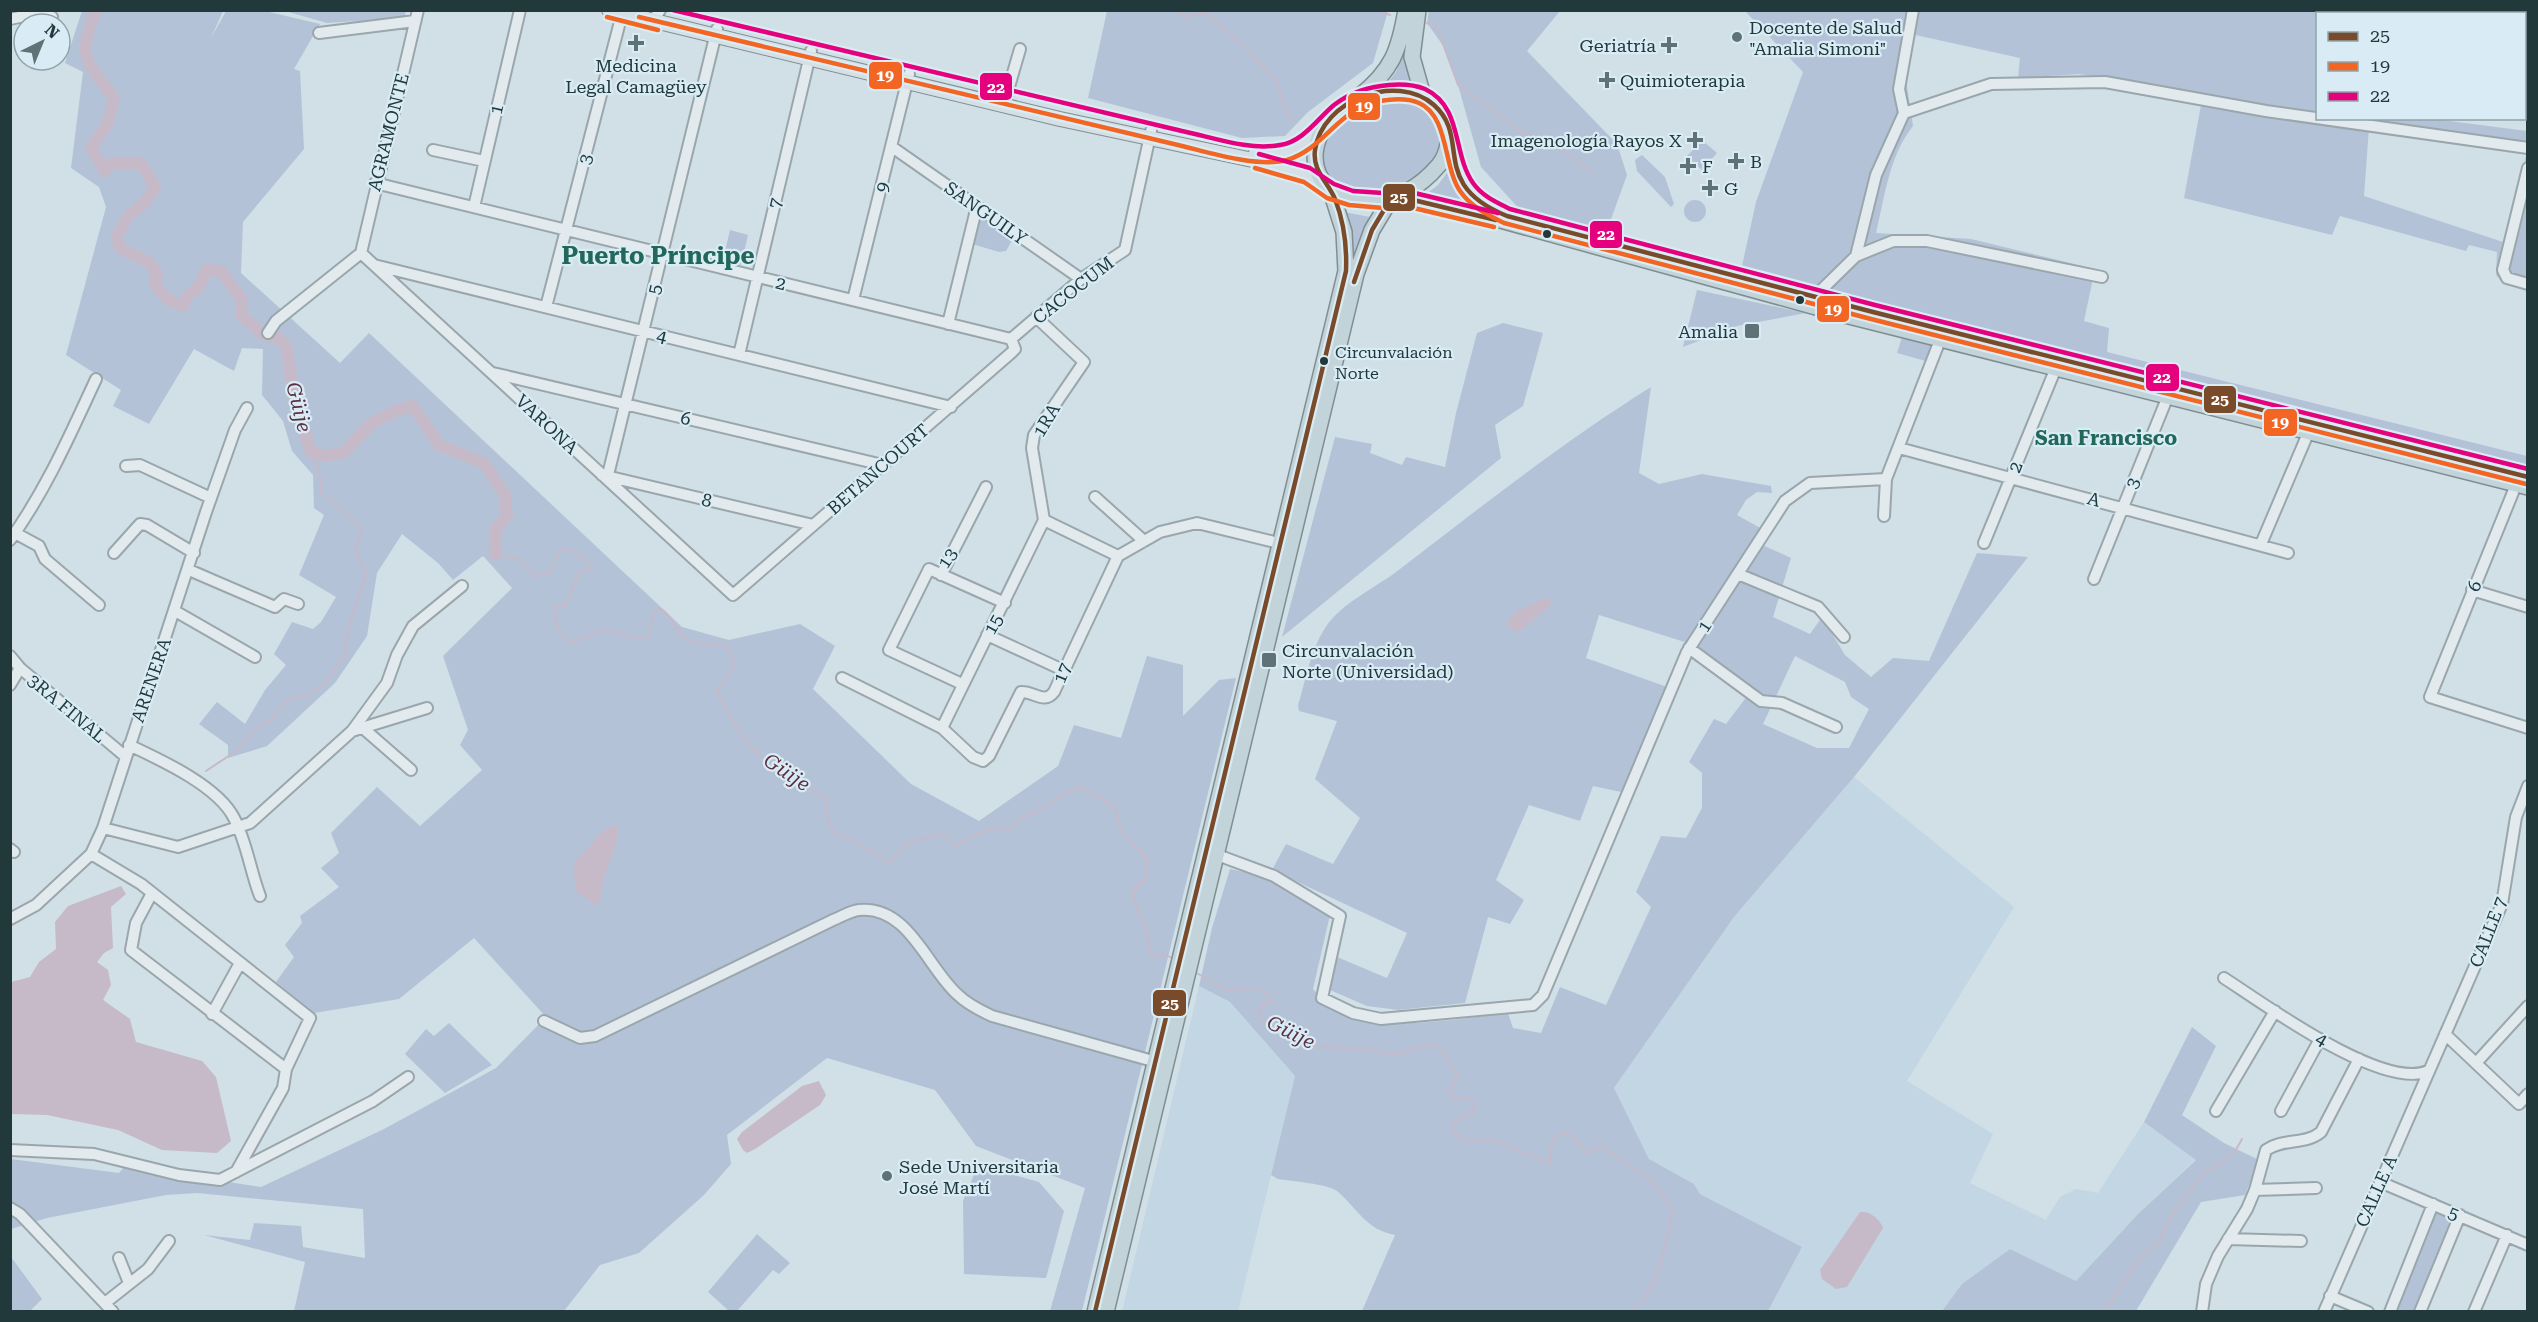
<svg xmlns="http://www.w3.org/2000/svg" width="2538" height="1322" viewBox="0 0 2538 1322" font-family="'Roboto Serif',serif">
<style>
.farmland{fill:#c3d6e4}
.green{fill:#b4c2d8;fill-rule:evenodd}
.water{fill:#c6bac8}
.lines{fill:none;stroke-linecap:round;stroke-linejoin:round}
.stream{stroke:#c6bac8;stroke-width:2}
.river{stroke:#c6bac8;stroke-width:12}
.minor-casing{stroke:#99a7ac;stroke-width:14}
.major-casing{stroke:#808e91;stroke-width:16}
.highway-casing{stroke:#808e91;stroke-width:18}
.minor{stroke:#e3eaee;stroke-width:10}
.major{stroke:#d4e0e5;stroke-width:14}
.highway{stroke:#c2d4d9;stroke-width:15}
.bus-1-casing{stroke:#d9ecf5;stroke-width:9}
.bus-2-casing{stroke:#d9ecf5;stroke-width:9}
.bus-3-casing{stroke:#d9ecf5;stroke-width:9}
.bus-1{stroke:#7a4b2a;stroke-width:4.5}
.bus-2{stroke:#f26522;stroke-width:4.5}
.bus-3{stroke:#e5007d;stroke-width:4.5}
.poi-dot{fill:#5f7377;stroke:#d9ecf5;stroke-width:2}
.bus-dot{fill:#21393b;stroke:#d9ecf5;stroke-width:2}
.labels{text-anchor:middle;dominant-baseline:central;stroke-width:4.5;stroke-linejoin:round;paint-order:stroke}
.bus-label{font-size:16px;fill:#21393b;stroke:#d9ecf5;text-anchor:start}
.poi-label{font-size:18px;fill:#21393b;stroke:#d9ecf5;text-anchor:start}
.street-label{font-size:18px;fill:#21393b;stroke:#d9ecf5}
.water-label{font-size:20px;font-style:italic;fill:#5a3144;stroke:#d9ecf5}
.neighbourhood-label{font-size:20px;font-weight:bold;fill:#21675a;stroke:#d9ecf5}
.district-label{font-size:24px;font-weight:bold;fill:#21675a;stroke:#d9ecf5}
.line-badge{stroke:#d9ecf5;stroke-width:2}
.badge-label{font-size:16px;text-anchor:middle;font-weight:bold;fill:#fff}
</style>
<rect width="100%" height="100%" fill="#d1dfe6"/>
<path class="farmland" d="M1854,777l160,130 -107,174 86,53 -23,49 76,37 14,-23 16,-8 22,4 46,-71 52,37 -58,55 -62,67 -66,-32 -48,35 -21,27h-173l34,-64 -102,-53 -6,-10 -45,-25 -35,-71 120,-171z
M1199,986l31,16 65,74 -24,99 -33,136 -116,1z"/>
<path class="green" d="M1429,10l131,1 -33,40 90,93 10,31 -21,58 -83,-20 -42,-46 -23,-82 -14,-38 -17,-24z
M82,11h141l-12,27 15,-27h39l55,13 -26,45 6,2 4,78 -61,73 -2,51 99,90 29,-30 313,294 47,13 71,-16 35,22 -22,43 98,95 68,37 79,-55 16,-41 47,13 26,-82 36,9v51l36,-36 17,-2 -154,633h-32l35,-123 -109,-42 -41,-56 -108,-32 -100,77 4,29 -27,31 -65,58 -39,12 -36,46h-270l11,-49 -101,-27 46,5 4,-17 47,3 2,21 62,11 -2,-49 -166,-16 -31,2 -119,23 -36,11v-70l108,14 6,-7 136,21 123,-58 112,-61 50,-51 -72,-79 -75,61 -85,14 -38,-31 18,-25 -9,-12 17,-22 -2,-7 39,-29 -18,-19 18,-15 -8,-20 46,-46 43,39 62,-56 -22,-25 8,-15 -25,-74 69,-68 -29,-32 -30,24 -15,-17 -36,-29 -25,39 -10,63 -32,47 -68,63 -39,12v-13l-29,-21 18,-22 28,22 20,-34 21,-25 -12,-11 18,-32 21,7 8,-7 15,-25 -37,-22 25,-60 -10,-7 -1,-33 -21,-24 -9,-30 -21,-26 1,-46 -21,-1 -8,23 -40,-22 -45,75 -36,-18 8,-16 -55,-35 40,-148 -7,-20 -28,-19 12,-96 -18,-9z
M285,11h121l-2,7 -77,5z
M1107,11v-1l281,1 -15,52 -65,49 -23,24 -43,2 -154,-40z
M1745,11h645l-1,3h-71v104h108l101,13v160l-24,-8 -7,-8 1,-23 -28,-7 -3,6 -126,-35 -8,19 -148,-37 19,-104 -124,-20 -61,4 2,-20 -109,-24 -6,39 8,53c-24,30 -28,70 -37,107l95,6 124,30 -11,52 25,7 -2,24 420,104v12l-533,-135 -174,-41 -5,4 -75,-21 16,-73 47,-130zM2369,127l158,24 -21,92 -142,-47z
M1405,46l3,22 7,20 -29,-3 10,-13z
M1392,98c9,1 20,1 28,5 38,22 23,60 -6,82 -10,8 -48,12 -62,15l-32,-30c0,-8 -3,-20 0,-28 12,-30 44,-41 72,-44z
M1702,140l15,13 -15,17 -15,-14z
M1642,155l23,22 9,27 -3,3 -34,-36 -2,-11z
M1449,170l9,19 13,16 -54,-4 21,-16z
M1684 211a11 11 0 1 1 22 0a11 11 0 1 1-22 0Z
M980,212l34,25 -8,14 -7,1 -27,-8z
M1344,212l26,5 -5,8 -13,36z
M730,230l18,5 -7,30 -18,-5z
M1697,290l109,23 -69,13 -54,21z
M1503,323l40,10 -20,73 -28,19 6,33 -219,179 53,-200 37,7 -2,9 32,12 4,-8 39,10 11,-54 21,-80z
M1902,337l33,8 -6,17 -32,-9z
M1651,387l-12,86 20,11 43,-10 69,12 1,7 -15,-1 -11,8 -9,15 27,15 -8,12 35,16 -18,59 37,17 12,-17 23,38 26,22 22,-19 36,3 48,-108 51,4 -174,220 -120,140 -120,171 35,71 45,25 6,10 102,53 -34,64h-406l33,-76c-29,-5 -38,-27 -58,-44 -9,-7 -46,-10 -59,-12l-7,-4 24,-99 -65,-74 -31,-16 13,-58 18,-59 34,7 66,39 -17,74c6,6 12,15 20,20 37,26 130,9 175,4l5,15 28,5 19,-46 46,18 45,-98 -15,-15 25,-56 25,2 16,-30v-35l-13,-11 25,-43 12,5 25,-33 -60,-47 -92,-29 -13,43 81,29 -46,105 -28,-6 -13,35 -51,-16 -33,75 28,20 -14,24 -22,-7 -23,86 -67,7 -31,-4 -37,-16 7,-33 50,21 20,-45 -135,-63 14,-26 47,20 27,-46 -45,-39 22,-58 -38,-10 -1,-6c8,-25 12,-54 27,-77 17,-26 51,-40 75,-59 82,-63 163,-127 251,-182zM1795,656l50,26 6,15 18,12 -20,39h-32l-54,-24z
M449,1023l43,42 -47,28 -40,-39 21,-25 8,7z
M2192,1027l24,19 -34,69 42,28 35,17 -14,35 -44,7 -65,109 -195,1 21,-28 48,-35 66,32 62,-67 58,-54 -52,-38z
M978,1165l61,17 25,29 -18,67 -82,-4 -1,-73z
M2437,1211l16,7 -37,93 -23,1z
M757,1234l33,29 -11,11 -6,-4 -36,41h-8l-21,-19z
M11,1257l31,42 -12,12h-19z"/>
<path class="water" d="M1549,597l2,8 -31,26h-5l-8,-5v-5l12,-11z
M614,825l4,2c0,25 -17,45 -17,72l-6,6 -20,-15 -1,-27 30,-33z
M121,886l5,8 -15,13 2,41 -9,5 -7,9 11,8 3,15 -8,15 27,19 6,23 66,19 14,16 15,64 -14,12 -55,-3 -44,-20 -71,-15 -36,-1v-132l19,-5 9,-15 17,-13 -1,-27 13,-16z
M819,1081l7,14 -6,10 -65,44 -8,4 -4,-3 -6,-11 5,-7 60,-46z
M1860,1212c9,-2 21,8 23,16l-36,59 -11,2 -14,-10 -2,-9z"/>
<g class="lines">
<path class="stream" d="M1176,10c9,9 17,6 28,3l4,2 35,30 34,36 6,23 9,18
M1376,10l14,5
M1427,23l8,4 4,6 19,52 58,43 43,21 35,24
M495,554l24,5 16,17 13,-2 13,-25c17,1 23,8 32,22l-13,-1 -15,36h-10c0,18 1,26 16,36l35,-12 39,10 5,-7 2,-17 7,-8c14,7 14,20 25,29 11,8 29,8 42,8l9,18 -18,29 28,49 23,21 17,10 11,3 14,14 16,10 2,23 7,12 18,6 37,23 17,-20 36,-9 14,12c15,-14 35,-18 56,-18l6,-9 23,-10 20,-14 17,-8 35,19 7,25 26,27v19l-14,14c1,15 7,22 12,36 3,9 3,18 6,28l17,1 7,4
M206,771l33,-22 11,-16 20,-13 18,-20 19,-5 17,-10 20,-30 5,-29 17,-51 -11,-26 7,-21c-15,-11 -25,-25 -41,-36l-2,-22 -8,-18
M1195,972l33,19c14,-4 39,-6 44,11l-9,2 -5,12 36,23 17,7 54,3 32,6 34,-12 8,5 18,26 -7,17 3,7h17l4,4v10l-22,11 1,8 10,9 32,1 55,22v-13l6,-14 13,-3 18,20 14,-7 49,33 23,30c-6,30 -16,88 -44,103
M2104,1312l36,-54 20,-18 10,-22 18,-25 16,-20 29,-18 9,-16"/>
<path class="river" d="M96,10c-19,49 -11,49 18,88l-6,25 -17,25 14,23 7,-8h29l14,24 -10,15 -18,15 -10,20 3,11 30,15 7,11 -2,11c9,11 14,17 28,21l4,-9 12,-11 8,-16 14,1 21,29 -1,15 24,21 12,1 10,11 6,47 18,57 12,4 20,-3 29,-30 25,-13 16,-4 26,39 45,18 21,32 2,21 -11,13 -1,25"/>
<defs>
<path id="minor" d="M10,19l19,-4 23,2
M653,21l7,-11
M319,33l96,-12
M1004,104l16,-55
M1904,113l-5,-24 14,-79
M892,147l189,132
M433,150l51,11
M2528,168l-25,102 4,8 21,6
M375,183l636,156
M474,207l46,-197
M361,253l372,342 278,-242 4,-4 -4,-10
M361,253l57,-243
M1856,256l37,-15h34l175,36
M374,265l577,142
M853,300l56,-226
M1807,304l49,-48 20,-81 28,-62 87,-29 114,-2 161,29 262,37
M546,307l77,-297
M1036,317l48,45 -50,73 -2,13 12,72
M948,324l29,-118
M268,333l8,-12 85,-68
M1011,339l70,-60 44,-29 26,-119
M739,355l72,-304
M493,373l390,92
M1899,448l389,105
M126,466l14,-1 71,33
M602,475l211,50
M2520,475l-90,222 98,31
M607,479l110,-450
M1095,497l49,44
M1884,516l2,-37 56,-144
M1044,520l74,36
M15,533l24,13 6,13 54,46
M10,540c36,-50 60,-105 86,-161
M1984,543l76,-185
M2261,544l51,-120
M114,553l26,-29 7,1 47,28
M1118,556l42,-24 37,-9 90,22
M189,570l86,37 9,-8 14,5
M1738,574l80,33 26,30
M941,575l45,-88
M2094,579l78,-193
M2472,590l56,17
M175,611l80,46
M987,635l76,35
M1689,648l72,53 21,2 54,24
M10,656l10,12 106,89
M842,678l100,50 31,29 10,4 6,-5 32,-64c13,-1 23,13 33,0l64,-136
M962,684l-73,-34 40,-81 76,34
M10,685l10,-17
M942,728l102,-208
M364,729l47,41
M352,731l75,-23
M129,745c32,15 89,41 105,73 13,25 16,52 26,78
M103,828l75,19 72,-24 102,-92 35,-48 10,-28 16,-29 49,-40
M10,849l4,3
M1212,853l62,23 66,40 -18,82 31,15 28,6 152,-14 10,-10 144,-343 98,-151 25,-18 76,-4
M91,854l50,30 169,134 -24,51 -3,19 -47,84
M152,893l-16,30 -5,27 155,119
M10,919l26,-14 55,-51 12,-26 103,-316 29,-82 12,-22
M2224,978c40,26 159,113 204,93
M212,1014l28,-51
M544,1021l36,17 15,-2 238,-116c8,-3 17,-9 26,-10 49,-5 68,57 98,84 10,10 22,16 35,22l168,47
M2445,1034l74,70 9,-10
M2476,1063l52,-57
M2216,1111l59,-100
M2281,1111l39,-72
M10,1150l84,4 85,21 41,5 153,-79 35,-24
M2380,1182l148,63
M2255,1190l61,-2
M10,1208l10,6 93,98
M2228,1239l73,2
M119,1258l10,25
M2330,1296l38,16
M105,1303l43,-34 21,-28
M2202,1312l4,-28 12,-28 29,-47 8,-19 11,-40c17,-12 40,-5 55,-18l38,-73
M2324,1312l178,-408 14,-87 12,-31
M2390,1312l43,-108
M2420,1312l40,-97
M2474,1312l33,-77"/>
<path id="major" d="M609,10l451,109 230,49 17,7 20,13
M1256,153c34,4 46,-7 68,-30"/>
<path id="highway" d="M1418,10l-6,47 11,39
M1385,92c12,0 26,0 37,4 28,10 34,48 17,69 -23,27 -50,40 -84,34 -8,-2 -20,-5 -26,-10 -31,-31 -5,-77 29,-92 8,-3 19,-4 27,-5z
M1360,96c32,-26 39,-45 46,-86
M1449,136c6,33 15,65 51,77
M1401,197l74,16 370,102 683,172
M1915,322l119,29
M1095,1312l251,-1041 -2,-39 -13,-41
M1106,1312l250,-1038 16,-44 18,-30"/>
</defs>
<use href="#minor" class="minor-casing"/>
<use href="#major" class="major-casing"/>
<use href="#highway" class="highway-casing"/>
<use href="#minor" class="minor"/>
<use href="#major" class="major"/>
<use href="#highway" class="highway"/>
<defs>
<path id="bus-1" d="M1354,282l18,-52 18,-30 11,-3 95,23
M1095,1312l251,-1041c1,-24 -2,-49 -11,-72 -7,-17 -23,-28 -20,-49 7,-50 81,-78 119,-45 38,34 -6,79 73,111l366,96 655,165"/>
<path id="bus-2" d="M607,17l51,13
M639,17l539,128c30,7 79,23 109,15 40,-12 52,-56 100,-60 9,-1 23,-1 32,3 30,13 24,63 41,88 11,16 28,24 44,32l367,96 655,165
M1255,168l49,14 23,16 22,7 34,3 18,-3 93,22"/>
<path id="bus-3" d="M673,10l509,121c30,6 67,20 98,14 23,-3 38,-27 54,-40 17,-13 34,-18 55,-20 11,-1 26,0 36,4 38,18 27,64 48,94 9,13 23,19 37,26l365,96 653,164
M1259,154l51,14 24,16 19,7 30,2 19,-3 96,23"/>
</defs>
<use href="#bus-1" class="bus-1-casing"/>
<use href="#bus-2" class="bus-2-casing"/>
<use href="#bus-3" class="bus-3-casing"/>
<use href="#bus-1" class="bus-1"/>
<use href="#bus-2" class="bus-2"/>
<use href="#bus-3" class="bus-3"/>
</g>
<g class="poi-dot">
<circle cx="1737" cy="37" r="6"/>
<path d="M633 34h6v6h6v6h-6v6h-6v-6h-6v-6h6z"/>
<path d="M1666 36h6v6h6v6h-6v6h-6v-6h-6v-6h6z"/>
<path d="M1604 71h6v6h6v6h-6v6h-6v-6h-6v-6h6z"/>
<path d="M1692 131h6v6h6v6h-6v6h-6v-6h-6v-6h6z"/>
<path d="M1733 152h6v6h6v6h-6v6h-6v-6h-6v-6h6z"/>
<path d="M1685 157h6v6h6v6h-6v6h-6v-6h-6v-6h6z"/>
<path d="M1707 179h6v6h6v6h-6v6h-6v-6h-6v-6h6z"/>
<rect x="1744" y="323" width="16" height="16" rx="3"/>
<rect x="1261" y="652" width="16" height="16" rx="3"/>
<circle cx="887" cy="1176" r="6"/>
</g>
<g class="bus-dot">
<circle cx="1547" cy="234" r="5"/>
<circle cx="1800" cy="300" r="5"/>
<circle cx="1324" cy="361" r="5"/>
</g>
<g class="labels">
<g class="bus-label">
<text x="1335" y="352">Circunvalación<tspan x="1335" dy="21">Norte</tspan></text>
</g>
<g class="poi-label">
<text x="1749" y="27">Docente de Salud<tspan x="1749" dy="21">"Amalia Simoni"</tspan></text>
<text x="1656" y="45" text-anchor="end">Geriatría</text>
<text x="636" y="65" text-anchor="middle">Medicina<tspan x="636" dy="21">Legal Camagüey</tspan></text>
<text x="1620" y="80">Quimioterapia</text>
<text x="1682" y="140" text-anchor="end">Imagenología Rayos X</text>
<text x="1750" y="161">B</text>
<text x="1702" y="166">F</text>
<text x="1724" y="188">G</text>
<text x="1738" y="331" text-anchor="end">Amalia</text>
<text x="1282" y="650">Circunvalación<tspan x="1282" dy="21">Norte (Universidad)</tspan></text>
<text x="899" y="1166">Sede Universitaria<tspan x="899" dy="21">José Martí</tspan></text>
</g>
<g class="street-label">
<text transform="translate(496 109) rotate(-77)">1</text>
<text transform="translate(388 132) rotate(-76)">AGRAMONTE</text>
<text transform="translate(585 159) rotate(-76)">3</text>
<text transform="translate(882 187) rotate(-76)">9</text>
<text transform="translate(775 203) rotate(-77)">7</text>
<text transform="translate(986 213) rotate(35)">SANGUILY</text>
<text transform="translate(781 283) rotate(14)">2</text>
<text transform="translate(654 289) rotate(-77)">5</text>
<text transform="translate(1073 290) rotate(-38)">CACOCUM</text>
<text transform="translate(662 336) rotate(14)">4</text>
<text transform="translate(686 418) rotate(13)">6</text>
<text transform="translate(1046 420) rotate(-59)">1RA</text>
<text transform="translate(547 424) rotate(43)">VARONA</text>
<text transform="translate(2015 467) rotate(-68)">2</text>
<text transform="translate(878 469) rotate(-41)">BETANCOURT</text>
<text transform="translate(2132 483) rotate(-68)">3</text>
<text transform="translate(2094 499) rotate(15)">A</text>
<text transform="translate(707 500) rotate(13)">8</text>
<text transform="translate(947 558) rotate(-57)">13</text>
<text transform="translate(2474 586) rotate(-68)">6</text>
<text transform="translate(993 624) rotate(-61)">15</text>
<text transform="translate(1704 626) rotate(-57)">1</text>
<text transform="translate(1062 673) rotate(-67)">17</text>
<text transform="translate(151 680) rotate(-71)">ARENERA</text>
<text transform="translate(67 708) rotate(40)">3RA FINAL</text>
<text transform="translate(2488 932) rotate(-69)">CALLE 7</text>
<text transform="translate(2322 1039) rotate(31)">4</text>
<text transform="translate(2376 1191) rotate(-66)">CALLE A</text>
<text transform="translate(2454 1213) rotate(23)">5</text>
</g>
<g class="water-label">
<text transform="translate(299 407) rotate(76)">Güije</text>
<text transform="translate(787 772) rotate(34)">Güije</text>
<text transform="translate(1291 1032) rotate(26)">Güije</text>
</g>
<g class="neighbourhood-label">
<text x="2106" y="438">San Francisco</text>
</g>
<g class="district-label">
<text x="658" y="256">Puerto Príncipe</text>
</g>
</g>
<g class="line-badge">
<rect x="868" y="61" width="35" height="29" rx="6" fill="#f26522"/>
<rect x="979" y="72" width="34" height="29" rx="6" fill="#e5007d"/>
<rect x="1347" y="92" width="34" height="29" rx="6" fill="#f26522"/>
<rect x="1382" y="183" width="34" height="29" rx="6" fill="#7a4b2a"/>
<rect x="1589" y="220" width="34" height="29" rx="6" fill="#e5007d"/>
<rect x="1816" y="295" width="34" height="28" rx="6" fill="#f26522"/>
<rect x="2145" y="363" width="35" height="29" rx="6" fill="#e5007d"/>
<rect x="2203" y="385" width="34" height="29" rx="6" fill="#7a4b2a"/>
<rect x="2263" y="408" width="35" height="29" rx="6" fill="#f26522"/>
<rect x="1152" y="989" width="35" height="28" rx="6" fill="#7a4b2a"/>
</g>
<g class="badge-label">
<text x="885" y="81">19</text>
<text x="996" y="93">22</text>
<text x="1364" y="112">19</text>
<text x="1399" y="203">25</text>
<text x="1606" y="240">22</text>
<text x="1833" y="315">19</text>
<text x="2162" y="383">22</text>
<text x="2220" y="405">25</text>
<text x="2280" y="428">19</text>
<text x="1170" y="1009">25</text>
</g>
<rect width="2538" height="1322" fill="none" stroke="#21393b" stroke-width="24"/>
<rect x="2316" y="12" width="210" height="108" fill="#d9ecf5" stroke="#8fa4ab" stroke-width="1.5"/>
<rect x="2328" y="32" width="30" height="9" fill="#7a4b2a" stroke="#8fa4ab" stroke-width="1.5"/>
<text x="2370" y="42" font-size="18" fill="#21393b">25</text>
<rect x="2328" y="62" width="30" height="9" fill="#f26522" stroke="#8fa4ab" stroke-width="1.5"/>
<text x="2370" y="72" font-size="18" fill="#21393b">19</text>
<rect x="2328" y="92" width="30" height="9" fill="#e5007d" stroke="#8fa4ab" stroke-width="1.5"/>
<text x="2370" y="102" font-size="18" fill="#21393b">22</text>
<g transform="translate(42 42) rotate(43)"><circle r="28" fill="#d9ecf5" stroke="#8fa4ab" stroke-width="1.5"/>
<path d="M0-4.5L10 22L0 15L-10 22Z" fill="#5f7377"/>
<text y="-9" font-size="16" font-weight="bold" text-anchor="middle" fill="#21393b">N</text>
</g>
</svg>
